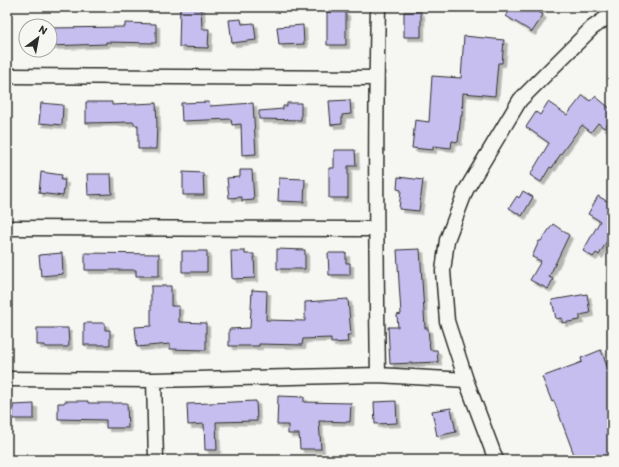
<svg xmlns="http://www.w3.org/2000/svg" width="619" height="467" viewBox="0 0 619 467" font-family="Itim,sans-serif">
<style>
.building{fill:#c7bef0;stroke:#2b2b2b;filter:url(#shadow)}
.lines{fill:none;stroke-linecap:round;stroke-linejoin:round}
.street-casing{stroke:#2b2b2b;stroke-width:17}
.street{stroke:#f6f6f2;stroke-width:14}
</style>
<defs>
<filter id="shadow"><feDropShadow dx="3.5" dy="3.5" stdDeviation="0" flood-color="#0004"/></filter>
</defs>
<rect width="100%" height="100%" fill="#f6f6f2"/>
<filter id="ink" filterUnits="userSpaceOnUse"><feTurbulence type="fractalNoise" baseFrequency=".025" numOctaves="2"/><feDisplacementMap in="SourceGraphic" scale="8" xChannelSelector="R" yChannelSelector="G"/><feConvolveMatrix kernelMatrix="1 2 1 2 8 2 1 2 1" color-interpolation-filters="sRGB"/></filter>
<g filter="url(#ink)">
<path class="building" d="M180,7h21l1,22h7l-1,19 -29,-1z
M512,7h31l-4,5 4,3 -11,17 -26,-16z
M327,12h19v33h-19z
M404,12h17v25h-17z
M241,19l1,5 12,-1 2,17 -24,3 -3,-23z
M125,23l31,1v19l-50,-1v2l-56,2v-18l75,-1z
M303,25l1,19 -25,1 -2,-18z
M464,36l40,4 -2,23h-4l-3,33 -32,-3 -1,23h-1l-3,26 -6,-1 -1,7 -18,-2v4l-21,-2 3,-28 14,2 3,-46 29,2z
M583,95l7,6 5,-5 17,14v8l-8,10 -6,-5 -7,9 -9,-7 -22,30 -8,13 -2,-1 -9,15 -11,-7 19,-32 -23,-16 10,-15 4,3 8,-13 19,13z
M350,100l1,14 -9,1v9l-11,1 -2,-24z
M86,102h26v3l44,-2 1,21 -1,25h-18v-24h-4v-3l-48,1z
M209,102l1,4 43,-3 3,51 -14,1 -1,-31 -9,1 -1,-6 -49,2 -1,-18z
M41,103l22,2 -1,20 -23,-2z
M287,103h14v17l-42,-1v-8l24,-2v-3h4z
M334,150h21l1,16h-8v32h-19v-30h5z
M240,170h12l2,30 -12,1v-4l-13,1 -2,-20 13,-1z
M41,172l21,3 -1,5h4l-2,16 -24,-3z
M183,172l20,1 1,22h-21z
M87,174h24l1,20 -24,1z
M398,177l25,3 -4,31 -20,-2 2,-19 -4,-1z
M279,178l26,1 -1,23 -26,-1z
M523,191l10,6 -11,19 -13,-8 8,-12 2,2z
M598,196l12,7 2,-3v32l-13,23 -3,-2 -3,4 -10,-6 17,-30 -12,-7z
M553,224l16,11 -20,42 4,2 -5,10 -18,-9 11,-19 -9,-4 7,-16h2z
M277,249l28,1v19h-28z
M420,249l5,79h3l2,22h7l1,12 -48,2 -2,-37h10l-1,-12 4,-1 -4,-64z
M182,251h25v21h-25z
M231,251h14v3h9l1,24 -23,1z
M62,253l1,21 -22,2 -2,-21z
M85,253l74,1v22h-23v-6h-51z
M328,253h18v10h4v12h-21z
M151,286h20v20h8v16l27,1v27l-36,-1v-5l-33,3 -2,-20 16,-1z
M252,290l15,1 -1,29 39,1v-19l43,-3 3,36h-4l1,7 -17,1v-5l-28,1 -1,6 -43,-1v2h-30v-17l21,-1z
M587,294l3,19 -10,2v5l-18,3v-5l-6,1 -4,-19z
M84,323h21v7h5v15h-26z
M37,328h31l1,18 -2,1h-22v-2h-8z
M601,350l11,30v80h-36l-22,-59 -2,1 -10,-25 40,-15 -1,-4z
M278,396l26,1v5l47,1 -1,19 -31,-1 2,28h-21l-1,-15h-11v-9h-11z
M65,401h23v2h39l1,25h-22v-8l-48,-1v-16h6z
M256,401l1,20 -41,1 1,28h-12l-1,-26 -16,1 -1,-21z
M396,401l1,22 -22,1 -1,-22z
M34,404v15h-21v-14z
M451,408l5,24 -19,4 -5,-25z"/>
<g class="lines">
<defs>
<path id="street" d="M7,76l369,2
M7,228l369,1
M378,375c-2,-123 -3,-245 0,-368
M7,379l147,1 224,-5 88,5
M154,380l2,80
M496,460l-30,-80 -19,-59 -4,-50 4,-31 19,-50 54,-90 72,-72 20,-14"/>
</defs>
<use href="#street" class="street-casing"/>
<use href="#street" class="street"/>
</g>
</g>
<rect width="619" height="467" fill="none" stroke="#f6f6f2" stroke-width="24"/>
<rect x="12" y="12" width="595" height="443" fill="none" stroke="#2b2b2b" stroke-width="1.5" filter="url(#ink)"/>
<g transform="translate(38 38) rotate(32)"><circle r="19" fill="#f6f6f2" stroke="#a5a5a2"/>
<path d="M0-3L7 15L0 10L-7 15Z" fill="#2b2b2b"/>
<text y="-6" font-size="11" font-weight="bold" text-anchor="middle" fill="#2b2b2b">N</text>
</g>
</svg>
